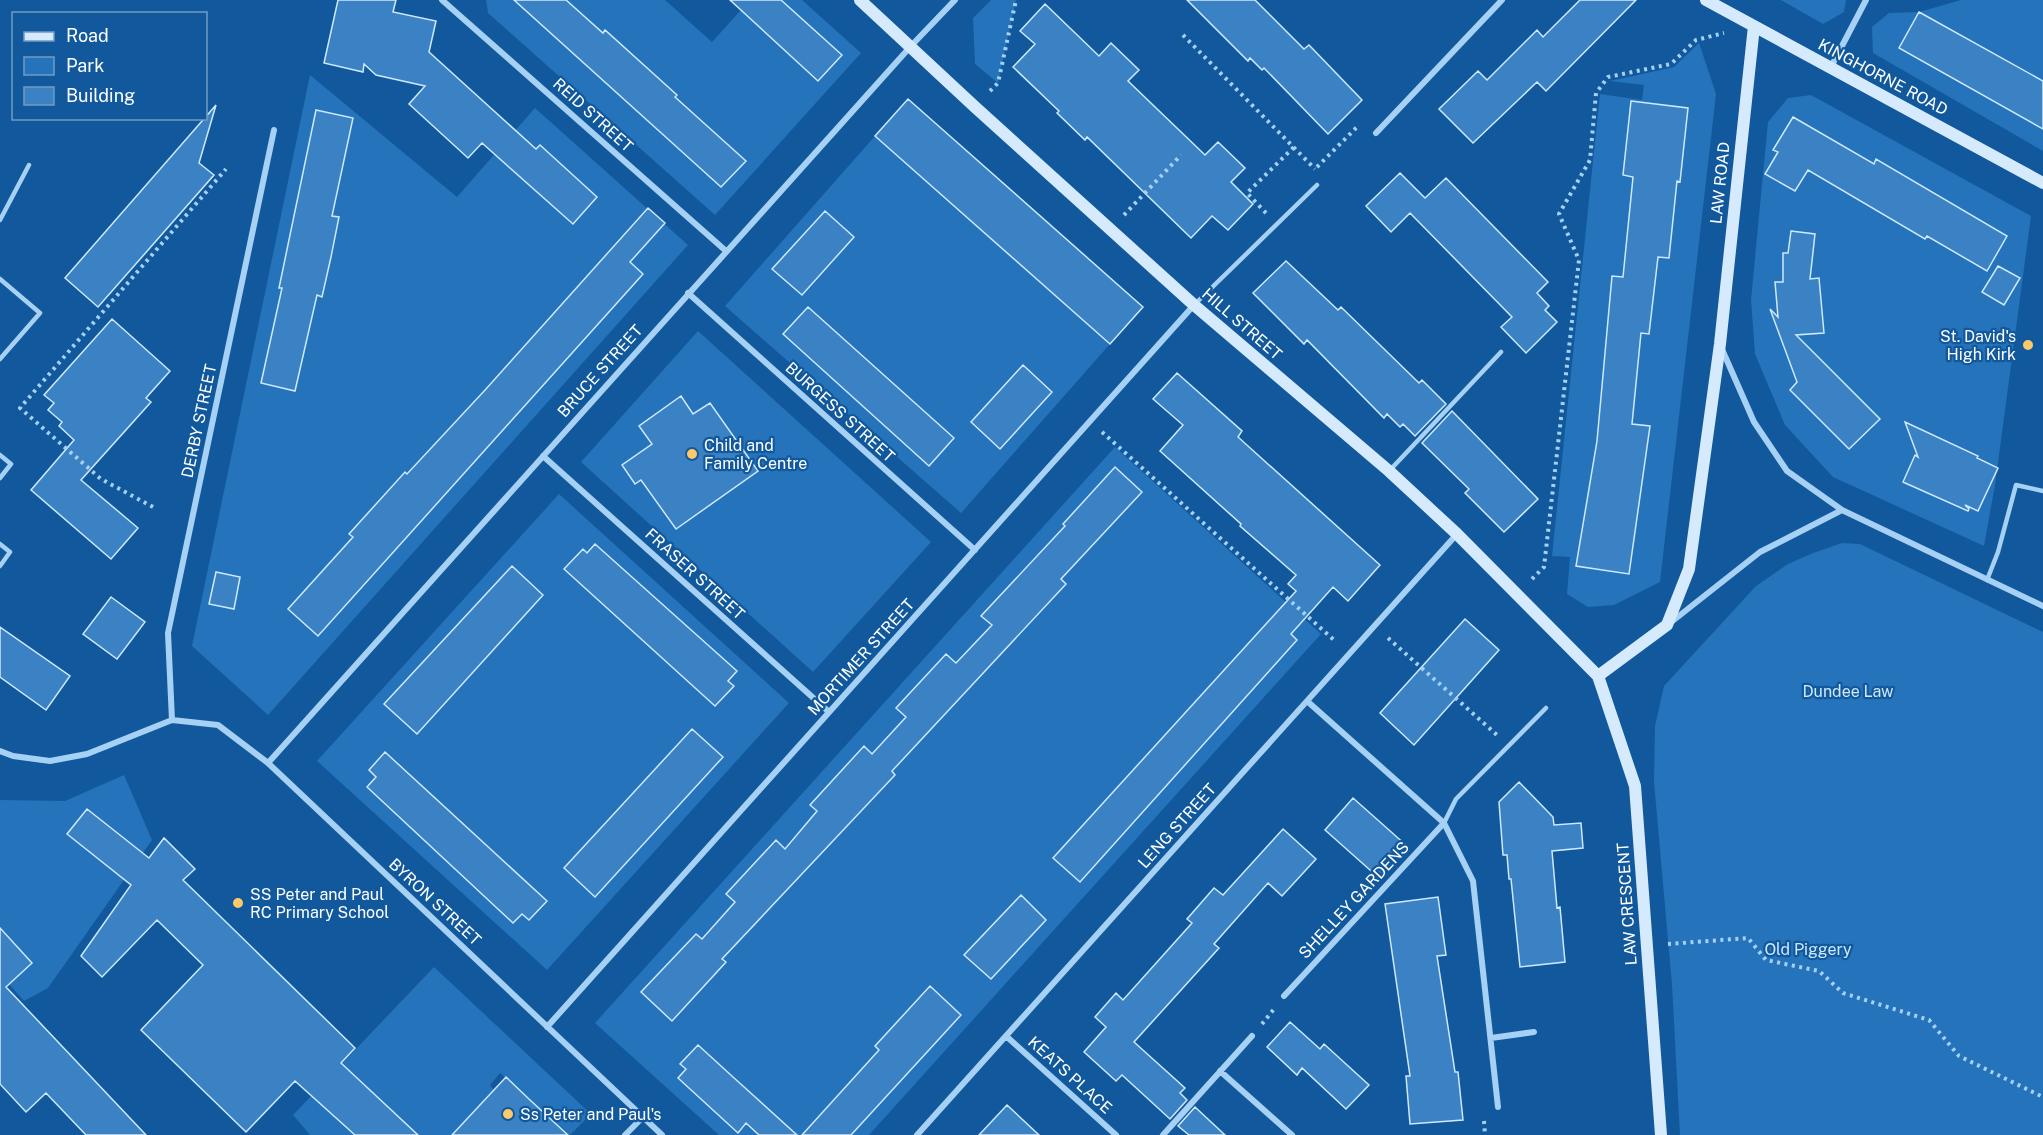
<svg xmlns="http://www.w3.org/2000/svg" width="2043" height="1135" viewBox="0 0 2043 1135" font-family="'Public Sans',sans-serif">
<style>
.green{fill:#2473bb}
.building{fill:#3a82c3;stroke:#cee8fe;stroke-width:1.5}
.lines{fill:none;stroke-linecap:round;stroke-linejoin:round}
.path{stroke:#a6d0f4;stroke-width:4;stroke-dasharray:3 4.5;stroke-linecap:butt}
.lane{stroke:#a6d0f4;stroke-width:4.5}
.street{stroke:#a6d0f4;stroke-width:6}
.secondary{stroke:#d6eafd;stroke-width:12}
.poi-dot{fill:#ffc869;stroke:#11599c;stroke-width:2}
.labels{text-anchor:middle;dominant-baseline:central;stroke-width:4.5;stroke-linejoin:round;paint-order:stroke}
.street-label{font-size:16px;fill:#fff;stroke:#11599c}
.poi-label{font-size:16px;fill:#fff;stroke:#11599c;text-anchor:start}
.park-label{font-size:16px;fill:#cee8fe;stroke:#11599c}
</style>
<rect width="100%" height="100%" fill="#11599c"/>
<path class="green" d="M486,0h179l47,42 38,-42h52l59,53 -146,162 -227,-202z
M991,0h25l-18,83 -23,-19 -2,-46z
M1781,0h65l-2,12 -21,12z
M1961,0h82v151l-170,-98 -1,-26 17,-14 30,-1z
M1699,43l17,51 -56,488 -46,23 -26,2 -21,-13 3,-37 -18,-1 48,-462 42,6 2,-15 -34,-4 64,-14z
M310,75l147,122 78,-89 153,137 -420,470 -76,-69z
M1811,95l220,121 -36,269 -11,61 -151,-69 -48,-52 -30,-71 -4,-54 17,-178 20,-24z
M875,136l235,208 -149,169 -236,-207z
M698,331l233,211 -118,130 -232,-210z
M1115,447l206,187 -452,501h-150l-124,-112z
M559,494l230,209 -242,267 -230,-209z
M1842,543l18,1 183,88v503h-363l-8,-150 -18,-203 1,-56 9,-40 92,-100 32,-22 25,-11z
M124,775l28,65 -104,148 -24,13 -15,-17 22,-21 -31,-21v-142l65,1z
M434,967l157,147 -21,21 -70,-62 -10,12 4,5 -42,45h-34l-57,-53 -6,53h-45l-17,-20z"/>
<path class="building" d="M338,0h58l-3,12 43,9 -7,31 107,97 4,-4 57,52 -24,27 -91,-81 -14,15 -59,-54 16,-18 -49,-11 -12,-11 -1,8 -39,-9z
M514,0h52l37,33 2,-3 72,65 -2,2 71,64 -25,26z
M730,0h51l61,55 -24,26z
M1187,0h68l49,49 5,-4 53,55 -34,34 -64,-66 -2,2 -12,-12 -2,3z
M1580,0h56l-90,91 -9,-9 -64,61 -34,-34 39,-38 9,9 50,-50 6,7z
M1045,4l54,52 12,-13 28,27 -11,11 77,74 13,-13 27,26 -14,14 22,22 -25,26 -16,-14 -21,22 -104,-101 -2,3 -28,-27 2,-2 -46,-44 22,-23 -15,-13z
M1919,12l124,69v48l-144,-81z
M908,99l235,208 -33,37 -235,-208z
M1631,101l57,7 -8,74 -3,-1 -8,77 -11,-1 -9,77 -8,-1 -9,91 18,2 -21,148 -53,-8 21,-125 15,-165 11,1 10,-100 -10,-2z
M216,105l-17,58 15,12 -116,132 -33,-29z
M316,110l37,8 -21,98 7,1 -8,40 -9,40 -5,-2 -22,96 -34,-8 21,-95h-3z
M1793,117l81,47 2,-5 131,77 -20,35 -60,-35 -2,3 -117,-69 -13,21 -30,-17 13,-22 -5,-2z
M1400,173l25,25 21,-20 102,104 -11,11 12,13 -4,4 12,12 -31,31 -25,-26 11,-10 -102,-104 -19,19 -25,-26z
M648,208l17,15 -35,39 13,12 -325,362 -30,-27 65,-72 -4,-3 56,-62 2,2 79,-85z
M825,211l29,26 -52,58 -30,-26z
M1791,231l24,3 -5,45 9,-1 5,55 -28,2 84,84 -31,30 -59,-59 7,-8 -27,-73 8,8 -3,-35h8v-29h5z
M1286,261l52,49 3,-3 78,76 3,-3 24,24 -31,32 -12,-12 -3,3 -13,-13 -3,4 -77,-78 -3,4 -51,-51z
M1998,266l22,12 -16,27 -22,-13z
M808,307l146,131 -25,28 -146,-132z
M112,319l58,52 -24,27 5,4 -70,78 57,48 -27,31 -80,-69 43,-50 -15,-14 3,-4 -14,-12 6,-7 -10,-8z
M1023,365l29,27 -52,57 -29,-27z
M1177,373l65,58 -4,6 142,128 -32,36 -15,-14 -42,47 6,6 -217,242 -27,-24 243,-267 -8,-7 8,-9 -56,-49 1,-2 -81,-73 23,-26 -30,-26z
M681,396l12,18 17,-11 48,68 -82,58 -35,-49 -6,4 -13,-19 30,-21 -13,-18z
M1452,411l86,88 -34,33 -39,-39 4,-4 -47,-46z
M1905,422l73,34 -1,2 21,10 -20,43 -13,-6 4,4 -1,2 -65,-29 12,-27 3,2z
M1115,467l27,25 -81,87 5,5 -174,187 3,4 -173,184 4,3 -54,59 -31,-29 55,-58 6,5 33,-37 -9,-8 50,-54 9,9 32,-38 -7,-6 54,-59 8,8 34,-37 -10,-9 50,-54 10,9 36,-38 -11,-9 84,-90 -2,-2z
M595,544l142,127 -9,10 6,5 -19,20 -151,-137 19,-20 4,4z
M512,566l31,29 -126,139 -33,-30z
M216,572l24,5 -6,32 -25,-5z
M111,597l34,25 -28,37 -34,-25z
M1465,619l34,31 -85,95 -34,-32z
M0,627l70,49 -24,34 -46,-33z
M692,729l31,28 -128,140 -31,-29z
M385,752l162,149 -18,19 -7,-6 -9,9 -146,-136 9,-10 -7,-7z
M1519,782l34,35 1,8 27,-2 2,25 -31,3 5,57 3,-1 5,55 -45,5 -9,-88h-2l-2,-24h-4l-4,-53z
M1353,798l54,48 -28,32 -54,-48z
M87,809l62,49 15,-20 31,31 -12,11 172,168 -14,15 77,72h-63l-60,-54 -49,51 -105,-102 62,-65 -46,-45 -55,57 -21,-21 50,-71 -64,-51z
M1283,829l33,30 -34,37 -14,-13 -54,61 5,4 -85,94 51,46 -5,5 7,7 -17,19 -48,-44 -6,6 -32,-29 22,-25 -11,-10 21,-24 7,7 69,-77 -5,-4 27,-31 9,7z
M1021,895l25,25 -55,59 -27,-24z
M1438,897l8,58 -9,1 18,116h3l5,48 -53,4 -4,-48h4l-25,-172z
M0,928l32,35 -26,24 140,148h-60l-40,-42 -20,19 -26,-28z
M930,986l31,29 -110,120h-49l77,-85 -4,-4z
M1290,1022l30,27 4,-5 45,41 -23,24 -44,-41 -5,7 -30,-28z
M698,1045l35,32 64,58h-38l-13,-12 -8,10 -60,-55 8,-9 -6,-5z
M506,1077l24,23 38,35h-116z
M1007,1105l32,30h-60z
M1195,1107l30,28h-36l-11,-9z"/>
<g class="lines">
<path class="path" d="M1183,35l132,134
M990,91l8,-8 18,-83
M1317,167l41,-41
M1266,213l-19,-20 47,-46
M1124,215l57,-60
M1102,432l233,209
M153,507l-52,-28 -81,-71 206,-239
M1532,579l12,-12 35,-307 -20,-46 31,-54 6,-67 12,-16 63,-13 25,-24 28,-7
M1388,638l109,97
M1668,944l80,-6 18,22 53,11 24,22 86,27 30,36 84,41
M1262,1024l12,-15
M1484,1121l1,14"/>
<path class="lane" d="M0,220l29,-55
M0,279l40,34 -40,46
M1194,305l123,-120
M0,455l11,9 -11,14
M1391,469l110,-117
M0,544l10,8 -10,14
M1987,580l11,-28 18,-67 27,6
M1444,823l12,-24 90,-91"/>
<path class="street" d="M442,0l284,251
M1831,67l35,-67
M1376,133l126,-133
M688,293l287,257
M1721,347l33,75 33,49 55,39 201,96
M543,456l286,256
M1670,623l90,-71 82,-42
M1307,701l137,122 29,58 25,226
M172,720l-4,-87 106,-503
M0,751l13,5 37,5 37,-7 85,-34 46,5 50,38 394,372
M268,763l643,-717 44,-46
M1284,996l160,-173
M547,1027l647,-722
M1006,1036l110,99
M1491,1038l43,-6
M1220,1071l72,64
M625,1135l18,-18
M917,1135l540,-601
M1163,1135l89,-99"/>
<path class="secondary" d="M860,0l115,107 219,198 195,166 68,63 141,142 37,110 26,349
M1706,0l337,183
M1598,676l69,-51 22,-56 31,-225 34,-318"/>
</g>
<g class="poi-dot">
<circle cx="2028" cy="345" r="6"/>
<circle cx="692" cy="454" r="6"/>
<circle cx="238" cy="903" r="6"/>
<circle cx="508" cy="1114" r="6"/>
</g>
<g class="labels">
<g class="street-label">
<text transform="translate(1883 77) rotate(28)">KINGHORNE ROAD</text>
<text transform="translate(593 115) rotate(42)">REID STREET</text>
<text transform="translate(1720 183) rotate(-84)">LAW ROAD</text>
<text transform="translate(1242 324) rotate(41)">HILL STREET</text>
<text transform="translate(600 371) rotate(-48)">BRUCE STREET</text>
<text transform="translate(840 412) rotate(42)">BURGESS STREET</text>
<text transform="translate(199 421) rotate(-78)">DERBY STREET</text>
<text transform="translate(695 574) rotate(42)">FRASER STREET</text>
<text transform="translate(861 657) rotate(-48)">MORTIMER STREET</text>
<text transform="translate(1177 826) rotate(-48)">LENG STREET</text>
<text transform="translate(1354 900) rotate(-47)">SHELLEY GARDENS</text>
<text transform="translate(435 902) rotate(43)">BYRON STREET</text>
<text transform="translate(1627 904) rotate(-94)">LAW CRESCENT</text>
<text transform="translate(1070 1075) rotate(42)">KEATS PLACE</text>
</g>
<g class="poi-label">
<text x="2016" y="336" text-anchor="end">St. David's<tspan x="2016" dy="18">High Kirk</tspan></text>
<text x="704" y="445">Child and<tspan x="704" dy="18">Family Centre</tspan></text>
<text x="250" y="894">SS Peter and Paul<tspan x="250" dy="18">RC Primary School</tspan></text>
<text x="520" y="1114">Ss Peter and Paul's</text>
</g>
<g class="park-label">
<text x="1848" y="691">Dundee Law</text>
<text x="1808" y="949">Old Piggery</text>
</g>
</g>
<rect x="12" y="12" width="195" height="108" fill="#11599c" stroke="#709bc4" stroke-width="1.5"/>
<rect x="24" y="32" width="30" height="9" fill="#d6eafd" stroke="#709bc4" stroke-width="1.5"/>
<text x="66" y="42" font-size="18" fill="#ffffff">Road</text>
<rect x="24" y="57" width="30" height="18" fill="#2473bb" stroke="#709bc4" stroke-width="1.5"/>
<text x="66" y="72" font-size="18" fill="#ffffff">Park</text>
<rect x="24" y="87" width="30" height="18" fill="#3a82c3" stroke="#709bc4" stroke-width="1.5"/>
<text x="66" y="102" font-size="18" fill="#ffffff">Building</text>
</svg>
